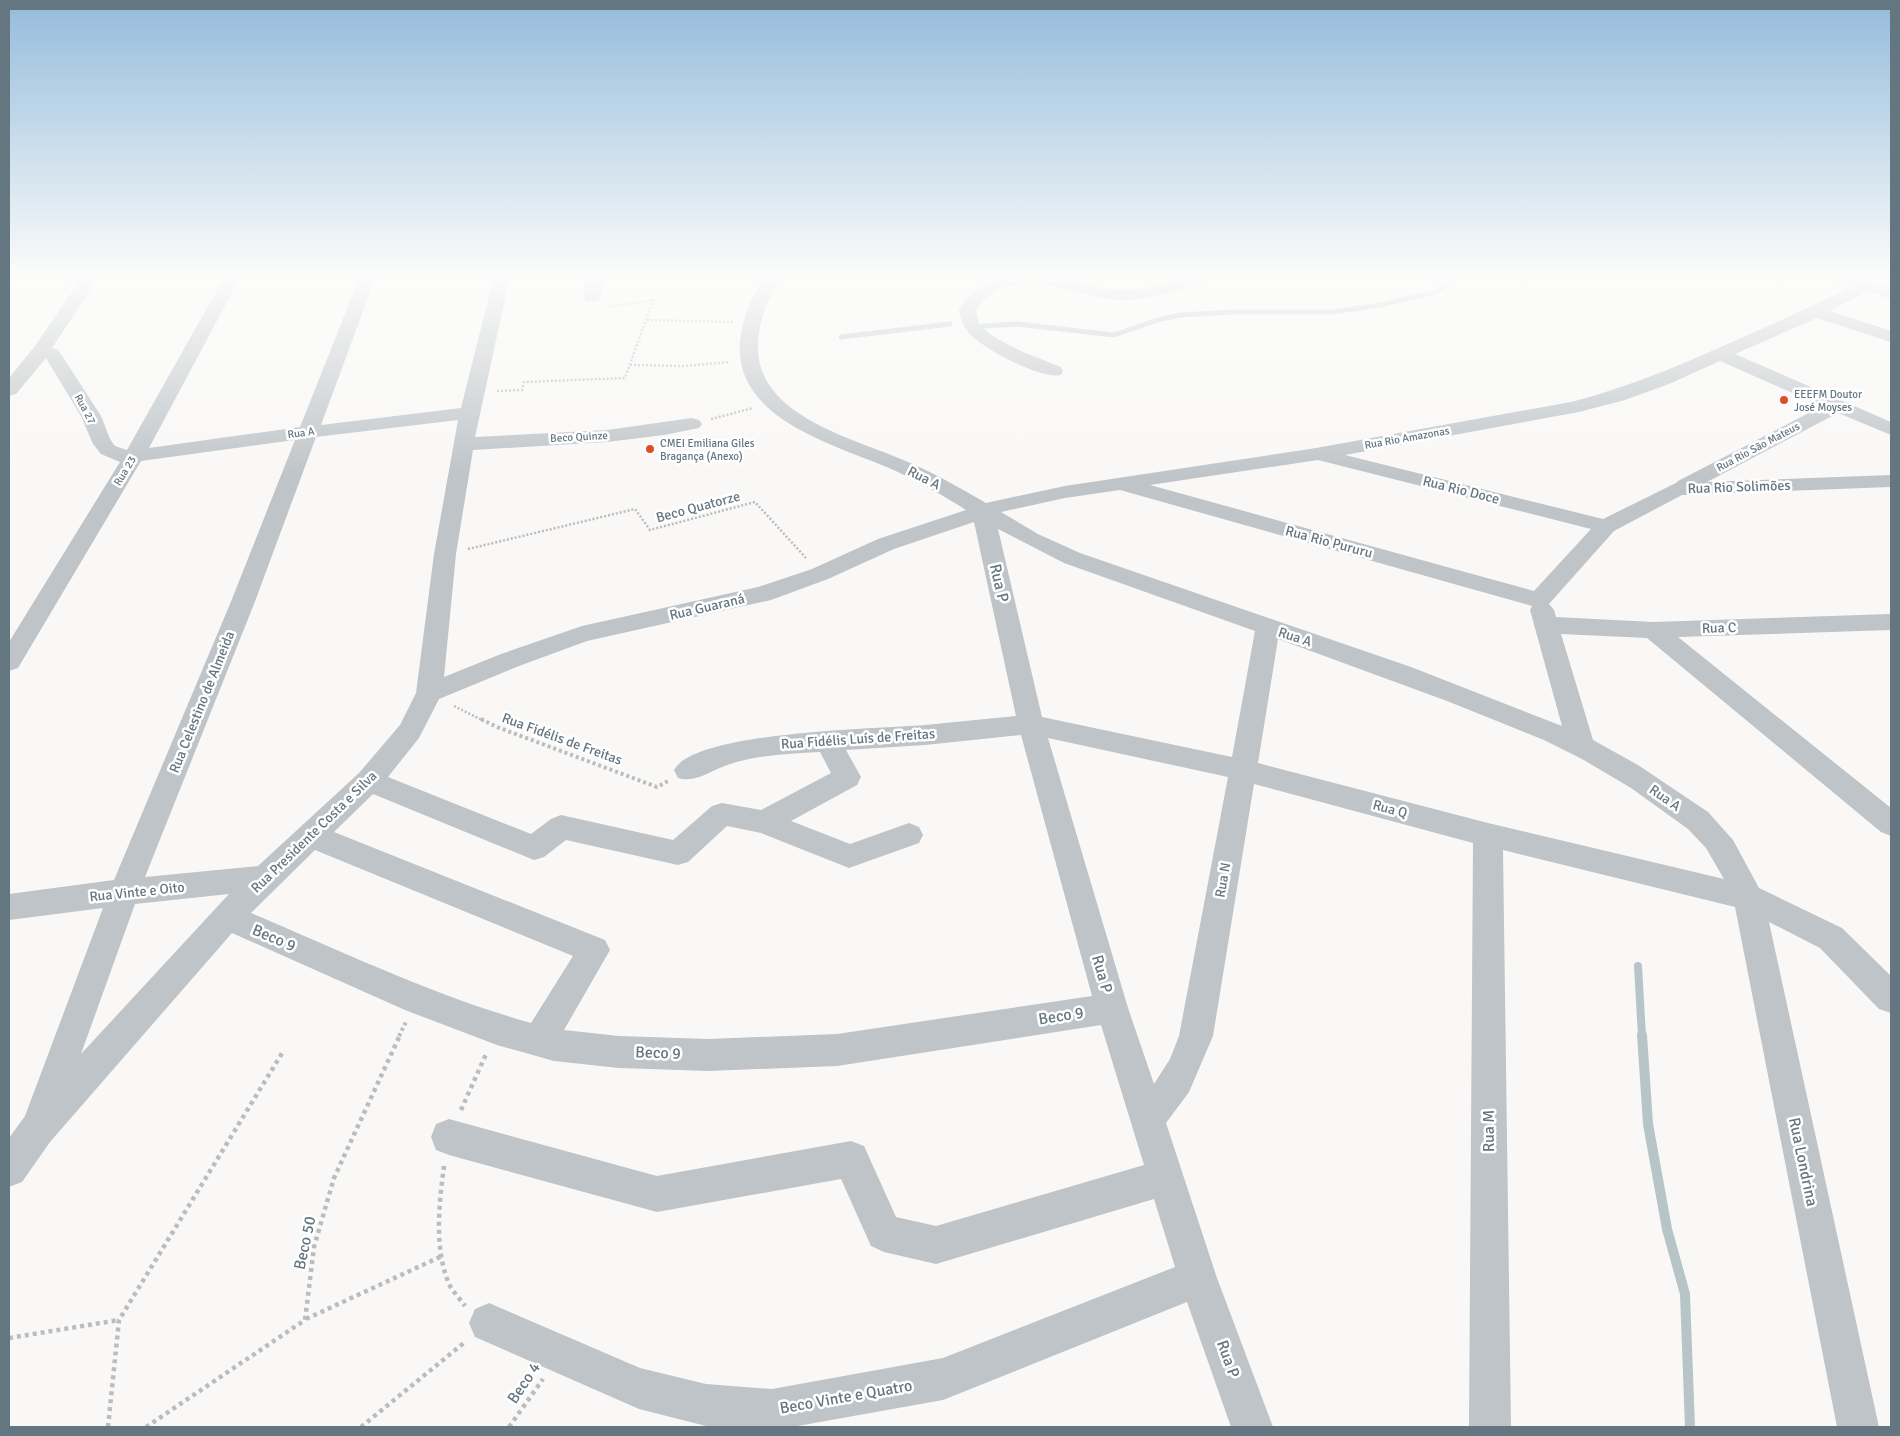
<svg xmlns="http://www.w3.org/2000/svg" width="1900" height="1436" viewBox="0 0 1900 1436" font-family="Signika,sans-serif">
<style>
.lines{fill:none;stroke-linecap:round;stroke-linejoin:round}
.stream-far2{stroke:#b7c5c8;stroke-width:5}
.stream-far1{stroke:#b7c5c8;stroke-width:8}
.stream{stroke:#b7c5c8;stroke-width:10}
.path-far2{stroke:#babdc0;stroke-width:2.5;stroke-dasharray:2 2;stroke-linecap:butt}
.path-far1{stroke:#babdc0;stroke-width:4;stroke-dasharray:3 3;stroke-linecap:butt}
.path{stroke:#babdc0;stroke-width:4.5;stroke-dasharray:4 4;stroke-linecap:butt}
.minor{fill:#bfc4c8;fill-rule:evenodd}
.poi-dot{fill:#df4c30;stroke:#fff;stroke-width:2}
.labels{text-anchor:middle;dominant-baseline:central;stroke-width:5;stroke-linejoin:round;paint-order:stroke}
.far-poi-label{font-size:11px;fill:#647680;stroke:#fff;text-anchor:start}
.far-street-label{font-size:11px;fill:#647680;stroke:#fff}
.street-label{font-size:14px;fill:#647680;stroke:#fff}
.near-street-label{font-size:16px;fill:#647680;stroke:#fff}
</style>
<rect width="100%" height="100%" fill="#f9f8f6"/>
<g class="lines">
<path class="stream-far2" d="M983,326l34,-2 97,11 47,-16 20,-4 50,-3h101l49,-7 54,-13 25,-16
M841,337l109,-13"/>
<path class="stream-far1" d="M1638,966l4,70"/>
<path class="stream" d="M1642,1035l6,89 19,105 18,65 5,133"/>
<path class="path-far2" d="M647,320l86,2
M630,365l54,1 46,-4
M497,391l25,-1 2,-8 101,-4 28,-78 -46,7
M711,419l42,-11
M468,549l167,-40 15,21 105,-28 51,56
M454,706l30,15"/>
<path class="path-far1" d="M481,719l16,8 160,60 11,-6
M399,1036l7,-14"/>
<path class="path" d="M461,1110l26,-58
M444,1166c-5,38 -10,82 5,118 4,8 11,15 16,22
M306,1319l136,-63
M9,1338l110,-18
M108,1427l11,-107 165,-270
M146,1427l159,-107 9,-73 20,-69 66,-143
M361,1427l104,-85
M509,1427l34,-48"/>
<path class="minor" d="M64,276h21l8,10 -41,62 6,2 5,7 38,59 9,23 5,7 12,4 98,-174h16l-92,172 151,-21 60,-151h16l-55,149 140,-17 33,-132h16l-35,161 132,-7 85,-12 7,2 3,4 -3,4 -35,7 -57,7 -134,8 -17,104 -12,123 57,-23 81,-28 176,-39 54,-18 66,-30 88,-29c-25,-16 -50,-30 -77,-42 -56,-24 -155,-49 -149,-126 2,-25 12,-47 27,-66h16c-14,21 -24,41 -25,67 -4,71 91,94 143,116 30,12 57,28 85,44l79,-17 251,-38 255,-46c51,-13 95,-31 143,-52 46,-21 93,-40 138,-64l-18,-7 -2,-3h23l36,12v11l-24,-8 -37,20 61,20v11l-74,-24 -82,36 156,68v13l-53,-22 -131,69 184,-7v12l-209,8 -68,36 -65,73 5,6 2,7 97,5 238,-8v16l-213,7 213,171v28l-10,-4 -234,-194 -86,-4 32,106 45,25 70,47 25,28 26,48 83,40 49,48v37l-12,-4 -59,-61 -51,-26 110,505h-42l-102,-520 -232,-57 8,577h-42l4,-584 -219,-59 -41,252 -24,56 -23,31 51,155 56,149h-42l-44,-125 -244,98 -151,27 -86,-1 -67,-17 -164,-72 -6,-14 6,-14 14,-6 151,65 66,16 66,5 171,-31 232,-91 -21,-68 -218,65 -52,-12 -13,-6 -30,-67 -184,33 -208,-57 -13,-5 -5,-13 5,-13 13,-5 208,57 194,-35 13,5 32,71 40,9 208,-61 -43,-140 -264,41 -129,5 -89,-3 -65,-7 -57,-16 -92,-35 -173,-77 -182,209 -28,40 -13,5v-49l16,-22 78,-208 -94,12v-26l105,-14 116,-276 65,-164 -154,21 -123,207 -9,3v-29l111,-180 -19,-8 -8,-10 -12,-28 -35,-58 -30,36 -7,2v-18l26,-32 41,-60zM1720,361l102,45 -144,75 -2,2 -73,36 -258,-64 234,-43 46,-12 44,-16zM458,420l-24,134 -18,139 -16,32 -41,48 -101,93 -113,11 109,-273 62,-167zM1318,460l273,69 -57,62 -384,-106zM1120,490l412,116 -2,4 32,116 -151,-59 -331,-114 -42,-19 -37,-22 64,-14zM974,522l42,194c-30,3 -61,6 -91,9 -46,4 -230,6 -251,45l4,8c16,5 29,-5 44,-11 30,-12 66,-13 98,-15l11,21 -70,37 -39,-7 -10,3 -39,34 -112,-25 -10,4 -20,15 -143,-57 31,-39 20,-39 80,-33 68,-25 184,-41 57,-21 66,-30zM998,529l66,34 191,68 -23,126 -190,-40zM1278,639l169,62 97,39 38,19 49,29 57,41 18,19 18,31 -236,-56 -230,-60zM1021,735l71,261 -255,38 -129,5 -89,-3 -55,-6 46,-80 -5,-10 -271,-108 39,-38 161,66 10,-3 22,-17 112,25 10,-3 39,-36 34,7 88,35 70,-25 4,-8 -4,-8 -10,-4 -59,21 -59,-23 66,-36 4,-8 -15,-27 79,-5zM1048,738l180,39 -49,259 -9,23 -16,25 -26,-76zM315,850l258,106 -42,67c-96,-27 -188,-71 -280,-110zM229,894l-13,14 -135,146 54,-150z
M584,276h16c4,6 2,19 -2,25h-12l-2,-4 2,-18z
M1014,276c13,0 26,-2 39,1 25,4 49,14 75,13 29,-1 55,-16 83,-14l-2,3c-26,10 -54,20 -82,21 -47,1 -115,-42 -151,9 1,3 1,8 2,12 9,19 63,38 83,46l2,4 -2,4c-19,5 -75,-25 -89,-39 -8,-8 -12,-16 -13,-27 16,-23 29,-29 55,-33z"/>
</g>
<linearGradient id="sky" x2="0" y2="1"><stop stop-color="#94bbdb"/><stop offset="0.58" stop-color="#fcfcfb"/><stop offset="1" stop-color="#fcfcfb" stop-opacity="0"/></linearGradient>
<rect width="1900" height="477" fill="url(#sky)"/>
<g class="poi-dot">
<circle cx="1784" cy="400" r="5"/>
<circle cx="650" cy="449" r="5"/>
</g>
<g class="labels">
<g class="far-poi-label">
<text x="1794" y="394">EEEFM Doutor<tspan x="1794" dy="13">José Moyses</tspan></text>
<text x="660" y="443">CMEI Emiliana Giles<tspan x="660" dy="13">Bragança (Anexo)</tspan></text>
</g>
<g class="far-street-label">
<text transform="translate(85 409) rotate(62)">Rua 27</text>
<text transform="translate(301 433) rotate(-8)">Rua A</text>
<text transform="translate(579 437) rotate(-3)">Beco Quinze</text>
<text transform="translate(1407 438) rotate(-10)">Rua Rio Amazonas</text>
<text transform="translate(1758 447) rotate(-28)">Rua Rio São Mateus</text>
<text transform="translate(125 471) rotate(-59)">Rua 23</text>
</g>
<g class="street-label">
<text transform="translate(924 478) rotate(27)">Rua A</text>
<text transform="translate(1739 487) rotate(-2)">Rua Rio Solimões</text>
<text transform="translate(1461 490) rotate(14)">Rua Rio Doce</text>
<text transform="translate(698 507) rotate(-15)">Beco Quatorze</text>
<text transform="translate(1329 542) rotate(15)">Rua Rio Pururu</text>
<text transform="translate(707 607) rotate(-13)">Rua Guaraná</text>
<text transform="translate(1719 628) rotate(-2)">Rua C</text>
<text transform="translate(1295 637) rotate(18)">Rua A</text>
<text transform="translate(202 702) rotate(-68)">Rua Celestino de Almeida</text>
<text transform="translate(562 739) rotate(20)">Rua Fidélis de Freitas</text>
<text transform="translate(858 739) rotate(-4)">Rua Fidélis Luís de Freitas</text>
<text transform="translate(1665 798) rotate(35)">Rua A</text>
<text transform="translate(1390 809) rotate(15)">Rua Q</text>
<text transform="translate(314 832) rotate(-44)">Rua Presidente Costa e Silva</text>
<text transform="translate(1223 880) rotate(-80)">Rua N</text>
<text transform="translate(137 892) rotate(-6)">Rua Vinte e Oito</text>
</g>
<g class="near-street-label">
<text transform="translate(999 583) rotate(77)">Rua P</text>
<text transform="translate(274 938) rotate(23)">Beco 9</text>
<text transform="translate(1102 974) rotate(74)">Rua P</text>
<text transform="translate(1061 1016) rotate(-9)">Beco 9</text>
<text transform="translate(658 1053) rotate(2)">Beco 9</text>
<text transform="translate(1489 1131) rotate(-90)">Rua M</text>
<text transform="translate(1803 1162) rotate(78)">Rua Londrina</text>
<text transform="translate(305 1243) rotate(-78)">Beco 50</text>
<text transform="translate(1228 1359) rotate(70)">Rua P</text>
<text transform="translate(524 1383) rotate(-56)">Beco 4</text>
<text transform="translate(846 1397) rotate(-10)">Beco Vinte e Quatro</text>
</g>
</g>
<rect width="1900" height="1436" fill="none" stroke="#647680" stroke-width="20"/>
</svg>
